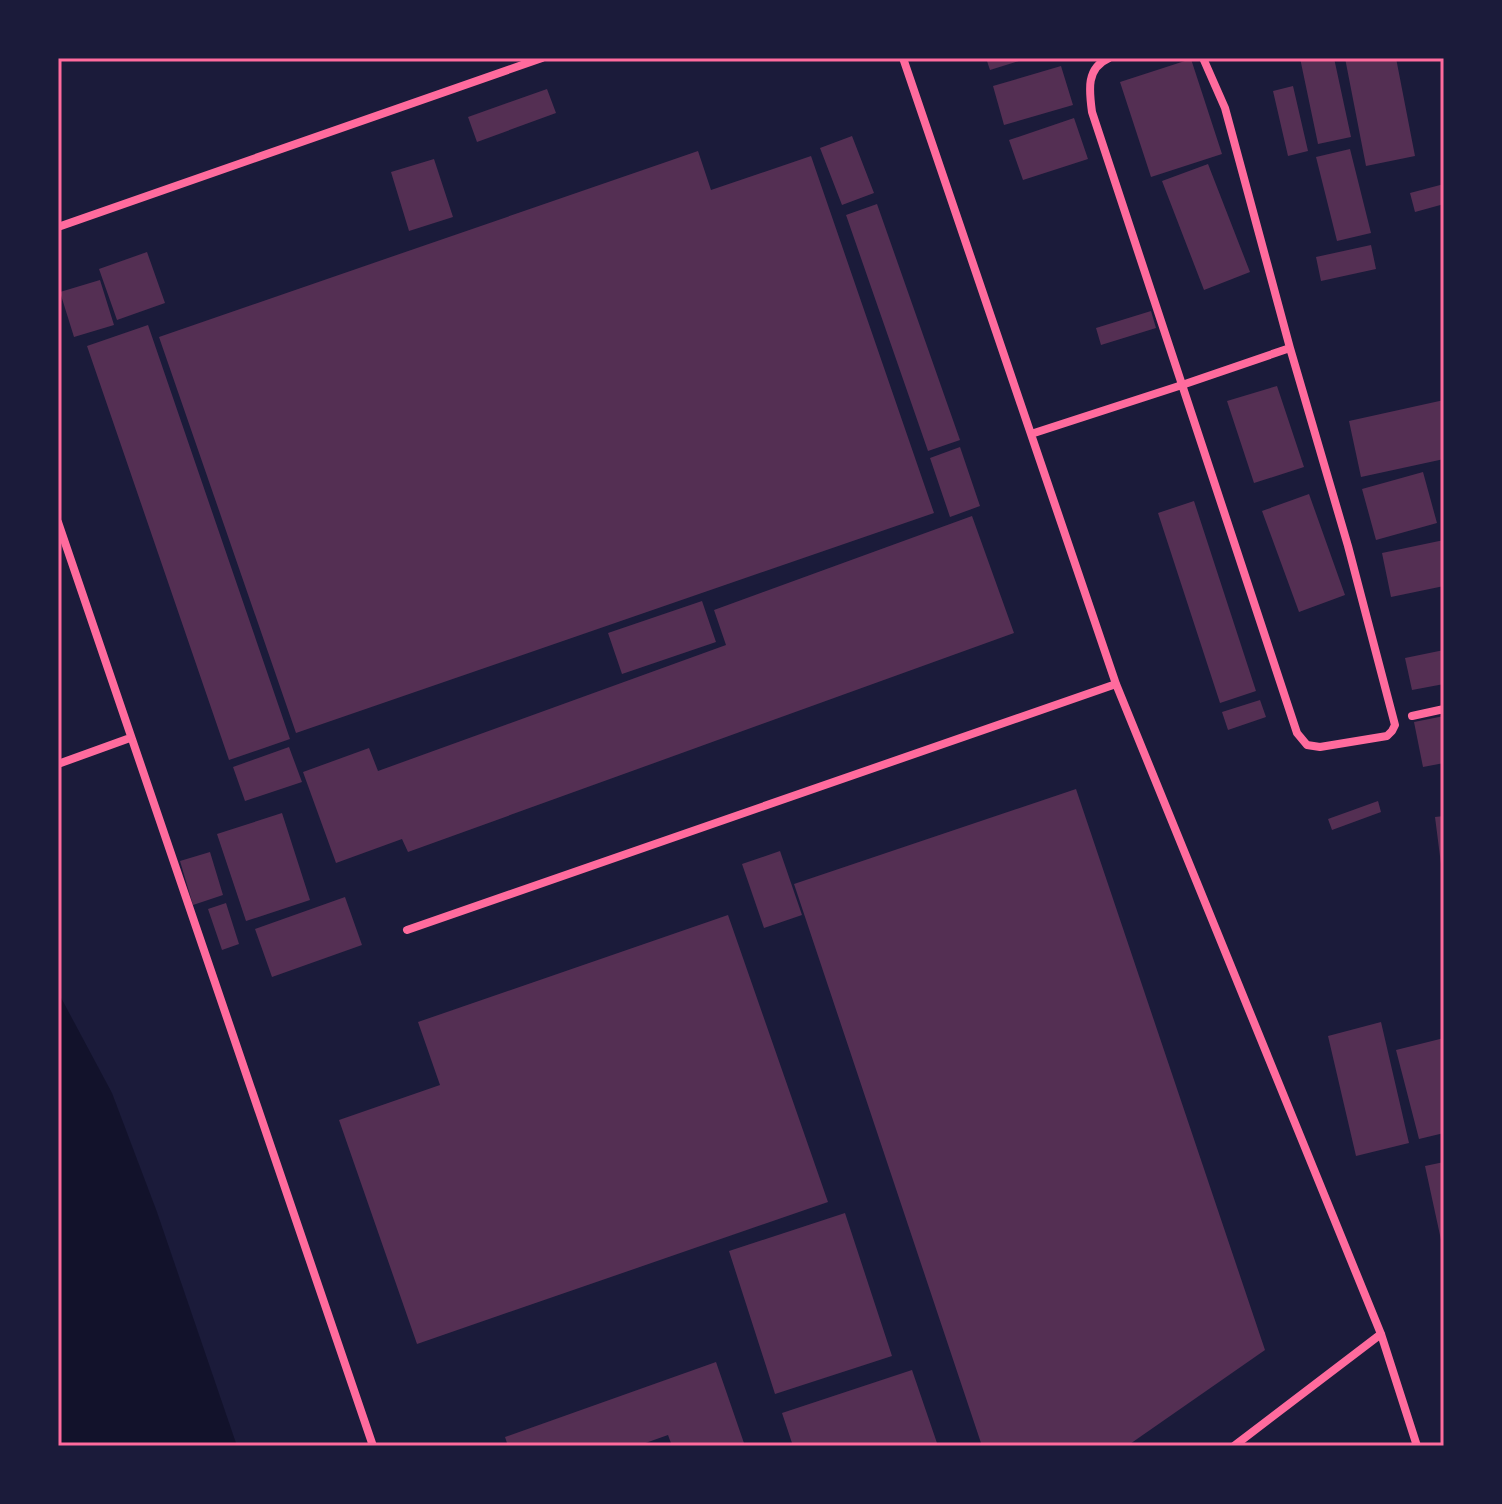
<svg xmlns="http://www.w3.org/2000/svg" width="1502" height="1504" viewBox="0 0 1502 1504" font-family="Lato,sans-serif">
<style>
.water{fill:#12122b}
.building{fill:#542f53}
.lines{fill:none;stroke-linecap:round;stroke-linejoin:round}
.minor{stroke:#ff6b9d;stroke-width:8}
.neatline{fill:none;stroke:#ff6b9d;stroke-width:3}
</style>
<rect width="100%" height="100%" fill="#1b1b3a"/>
<path class="water" d="M58,992l54,101 45,119 80,234h-179z"/>
<path class="building" d="M986,58h32l1,3 -29,9z
M1300,58h34l17,79 -33,7z
M1345,58h51l19,98 -49,10z
M1191,59l31,95 -71,23 -31,-95z
M1061,66l12,39 -69,20 -11,-39z
M1293,86l15,65 -20,5 -15,-65z
M547,89l9,24 -79,29 -9,-25z
M1074,118l14,41 -65,21 -14,-40z
M852,136l22,57 -32,12 -22,-57z
M1350,149l21,84 -34,8 -21,-84z
M698,151l13,39 100,-34 123,357 -638,220 -137,-396z
M434,159l19,58 -44,14 -18,-59z
M1208,164l42,108 -46,18 -42,-109z
M1444,184v20l-29,8 -5,-19z
M877,204l83,236 -32,11 -82,-236z
M1371,245l5,24 -55,12 -5,-24z
M147,252l18,51 -48,17 -18,-51z
M100,280l14,45 -40,12 -14,-45z
M1151,311l5,17 -55,17 -5,-17z
M148,325l142,414 -61,21 -142,-414z
M1277,386l27,81 -50,16 -27,-82z
M1444,400v59l-83,18 -12,-56z
M960,447l20,59 -30,11 -20,-59z
M1423,472l14,51 -61,17 -14,-51z
M1309,494l36,101 -46,17 -37,-101z
M1194,501l62,190 -36,12 -62,-190z
M972,516l42,117 -606,219 -6,-13 -66,24 -33,-91 66,-24 9,23 348,-126 -12,-35z
M1444,540v46l-53,11 -9,-44z
M702,601l14,41 -94,32 -14,-41z
M1444,650v34l-32,6 -7,-32z
M1260,700l6,17 -38,13 -6,-18z
M1444,716v47l-21,4 -9,-45z
M289,747l13,35 -57,19 -12,-34z
M1076,789l189,561 -138,96h-145l-188,-562z
M1378,801l3,11 -49,18 -4,-11z
M282,813l28,87 -64,21 -29,-87z
M1444,816v47l-3,1 -6,-47z
M780,851l22,64 -38,13 -22,-64z
M210,852l13,43 -30,10 -13,-44z
M345,897l17,48 -90,32 -17,-48z
M226,903l13,41 -17,6 -14,-41z
M728,915l100,287 -411,142 -78,-224 101,-35 -22,-63z
M1381,1022l28,121 -53,13 -28,-120z
M1444,1038v95l-25,6 -23,-89z
M1444,1162v87h-1l-18,-83z
M845,1213l47,143 -117,38 -46,-143z
M716,1362l29,84h-73l-4,-11 -31,11h-129l-3,-9z
M912,1370l26,76h-145l-11,-33z"/>
<g class="lines">
<path class="minor" d="M903,58l213,626 265,650 36,112
M1109,58c-23,10 -20,32 -17,54l205,621 10,12 13,2 67,-11 5,-5 3,-6 -47,-179 -58,-198 -65,-240 -22,-50
M58,227l484,-169
M1031,434l151,-49 108,-37
M58,522l315,924
M1412,716l32,-7
M58,764l72,-26
M407,930l709,-246
M1234,1446l147,-112"/>
</g>
<rect width="1502" height="1504" fill="none" stroke="#1b1b3a" stroke-width="120"/>
<rect x="60" y="60" width="1382" height="1384" class="neatline"/>
</svg>
